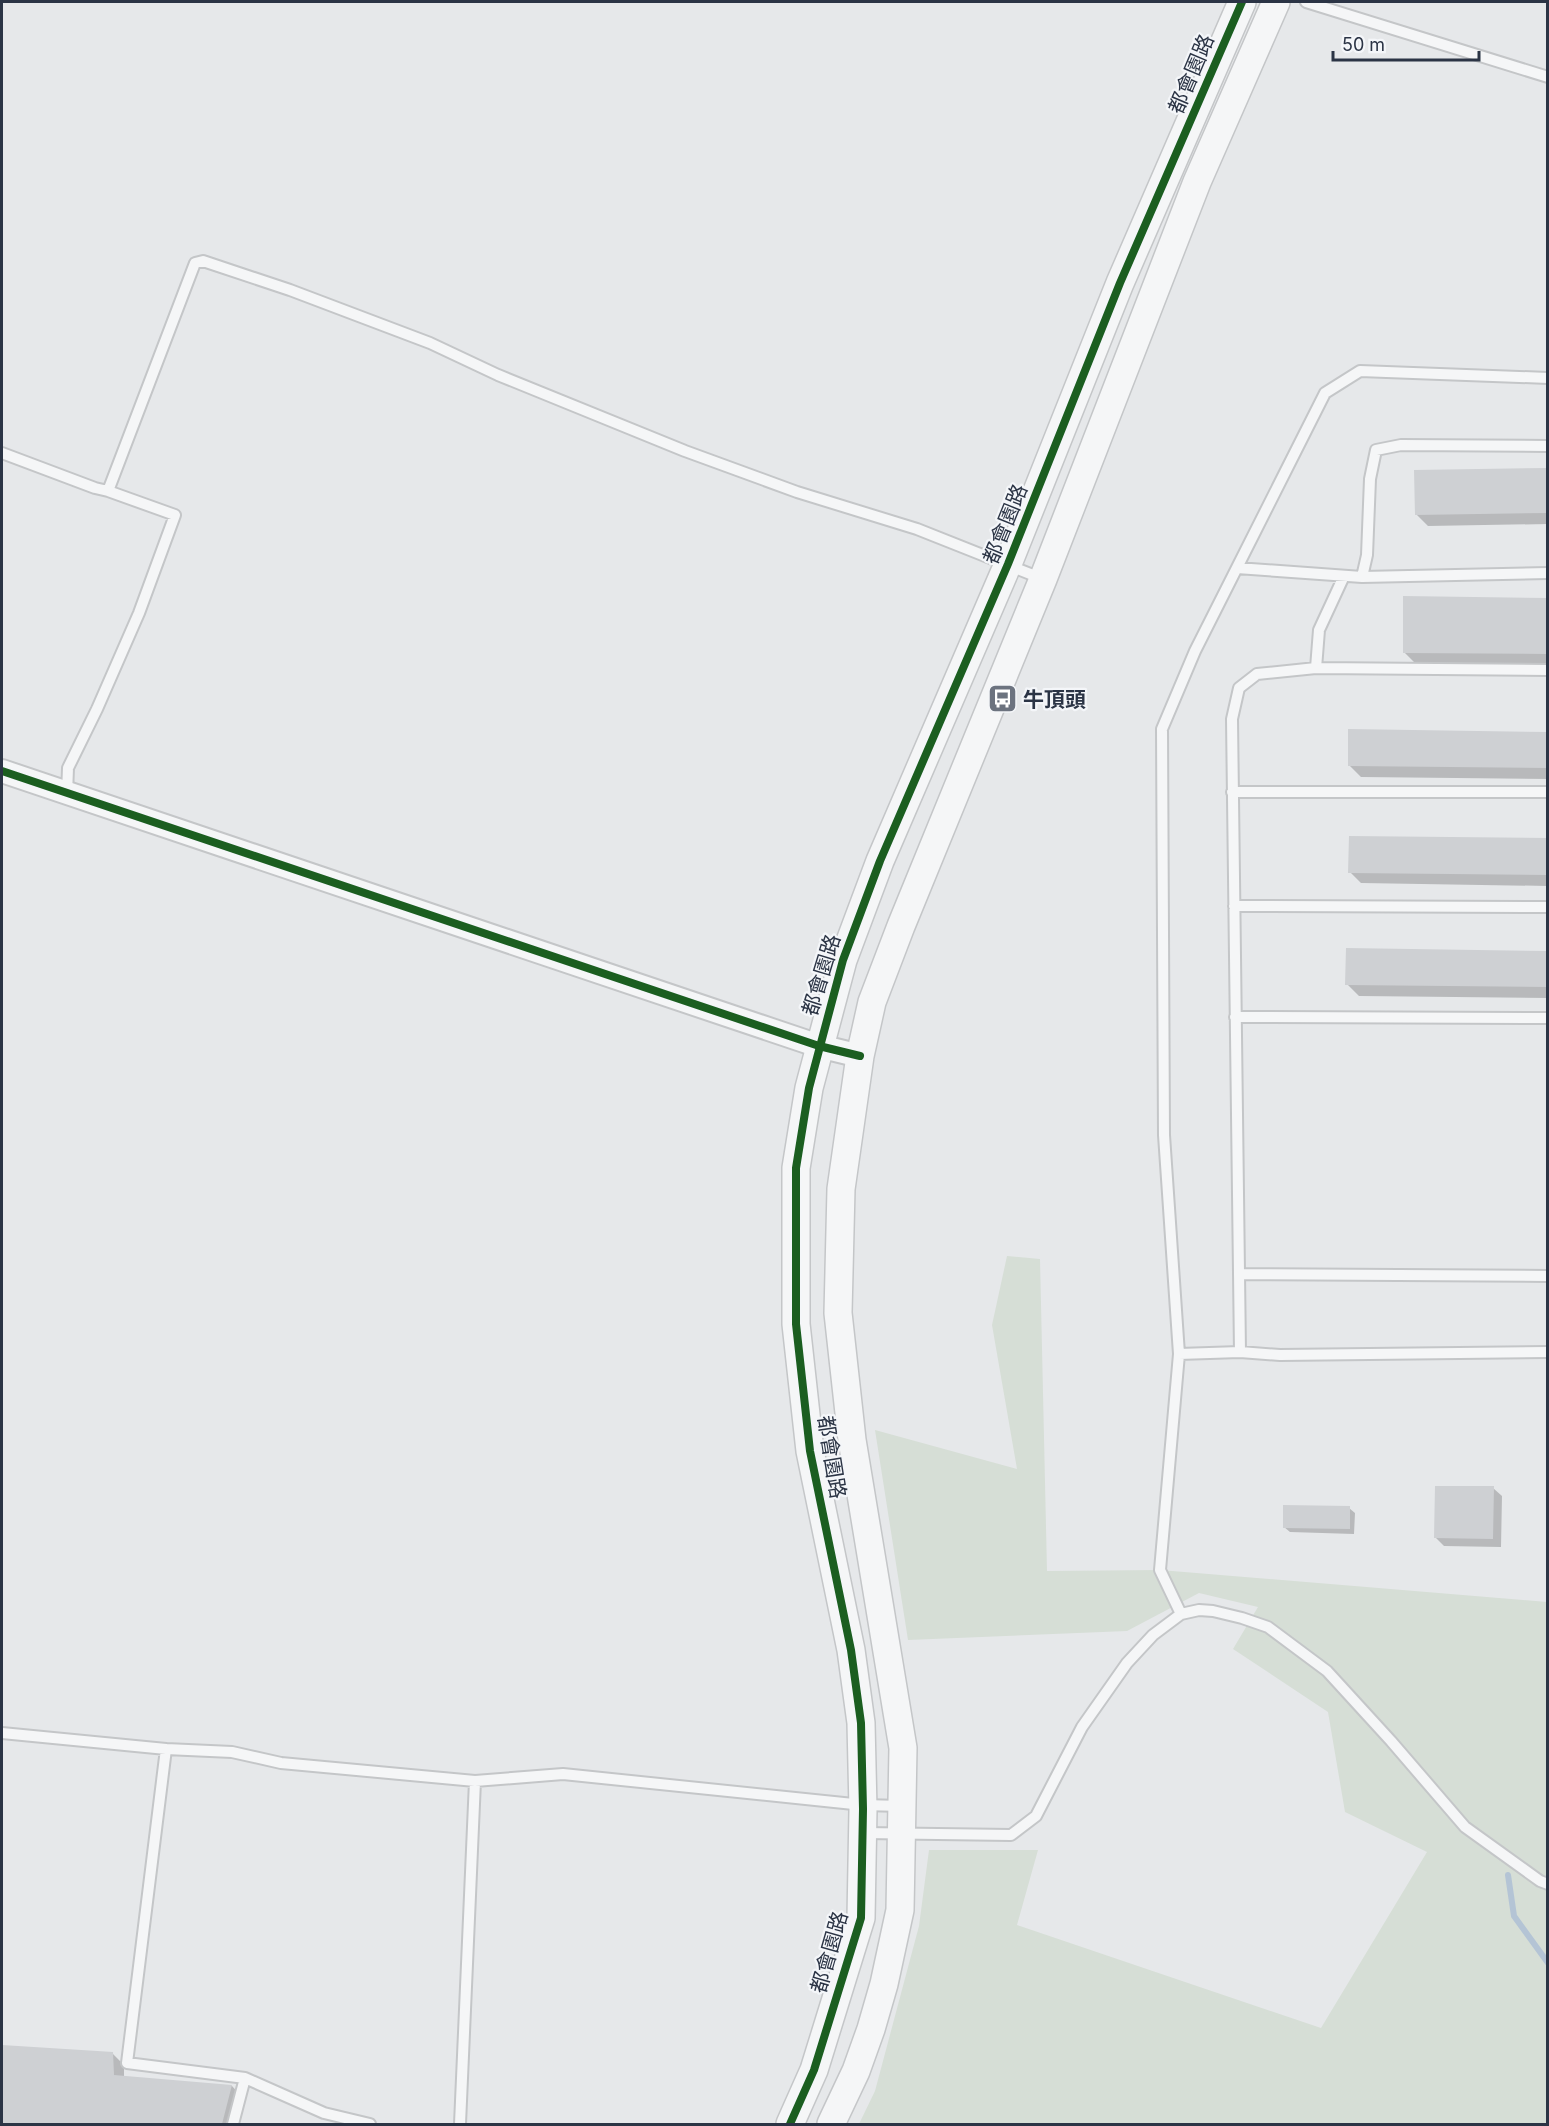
<svg xmlns="http://www.w3.org/2000/svg" width="1549" height="2126" viewBox="0 0 1549 2126" font-family="Inter,'Noto Sans TC',sans-serif">
<style>
.green{fill:#d6ded6}
.shadow{fill:#0003}
.lines{fill:none;stroke-linecap:round;stroke-linejoin:round}
.stream{stroke:#b4c4d5;stroke-width:6}
.building{fill:#ced0d3}
.service-casing{stroke:#c4c6c8;stroke-width:14}
.minor-casing{stroke:#c4c6c8;stroke-width:26}
.tertiary-casing{stroke:#c4c6c8;stroke-width:30}
.service{stroke:#f5f6f7;stroke-width:10}
.minor{stroke:#f5f6f7;stroke-width:22}
.tertiary{stroke:#f5f6f7;stroke-width:27}
.cycleway-casing{stroke:#f4f6f9;stroke-width:11}
.cycleway{stroke:#1b5e20;stroke-width:8}
.labels{text-anchor:middle;dominant-baseline:central;stroke-width:4.5;stroke-linejoin:round;paint-order:stroke}
.street-label{font-size:21px;fill:#2b3445;stroke:#f4f6f9}
.poi-label{font-size:21px;font-weight:bold;fill:#2b3445;stroke:#f4f6f9;text-anchor:start}
</style>
<rect width="100%" height="100%" fill="#e6e8ea"/>
<path class="green" d="M1007,1256l33,3 7,312 113,-1 387,32v522h-688l16,-33 44,-165 10,-76h109l-21,75 304,103 106,-176 -82,-40 -17,-100 -95,-63 25,-42 -59,-14 -72,38 -219,9 -33,-210 142,39 -25,-144z"/>
<path class="shadow" d="M1548,469v55l-120,2 -12,-12z
M1548,599v66l-132,-1 -12,-12z
M1548,733v46l-187,-2 -12,-12z
M1548,840v46l-187,-3 -11,-11z
M1548,952v46l-189,-2 -12,-12z
M1493,1488l9,8 -1,51 -57,-1 -8,-8z
M1349,1508l6,5 -1,21 -64,-2 -6,-5z
M2,2047l110,6 12,12v12l108,9 11,12 -7,26h-234z"/>
<g class="lines">
<path class="stream" d="M1508,1875l6,41 34,47"/>
</g>
<path class="building" d="M1548,468v45l-133,2 -1,-45z
M1403,596l145,2v56l-145,-1z
M1348,729l200,3v36l-200,-2z
M1349,836l199,2v37l-200,-2z
M1346,948l202,3v36l-203,-2z
M1435,1486h59l-1,53 -59,-1z
M1283,1505l67,1v23l-67,-1z
M2,2045l111,7 1,23 118,10 -10,39h-220z"/>
<g class="lines">
<defs>
<path id="service" d="M1306,2l242,75
M2,453l93,35 13,3 87,-228 8,-2 87,29 140,53 68,32 187,76 112,41 120,37 126,50
M1237,568l125,9 186,-4
M1362,577l5,-22 3,-76 6,-29 25,-5 147,1
M1316,668l232,2
M1232,792h316
M67,794l1,-26 29,-59 42,-96 36,-98 -67,-24
M1234,906l314,1
M1235,1017l313,1
M1239,1274l309,2
M1240,1352l-8,-633 7,-31 18,-14 59,-6 3,-38 25,-54
M1179,1354l61,-2 40,3 268,-3
M1181,1614l-21,-44 19,-216 -15,-219 -2,-406 33,-78 130,-258 35,-22 188,7
M2,1733l164,16 66,3 49,11 194,18 88,-7 300,31 39,1
M166,1749l-39,314 118,15 79,35 46,11
M864,1833l147,2 25,-19 46,-89 45,-64 26,-28 28,-21 18,-4 14,1 29,7 26,9 59,44 64,70 74,86 75,54 8,3
M233,2124l12,-46
M460,2124l15,-343"/>
<path id="minor" d="M2,771l817,275 41,10"/>
<path id="tertiary" d="M790,2124l24,-54 47,-152 2,-109 -2,-86 -10,-73 -41,-199 -14,-127v-156l13,-80 34,-128 37,-99 128,-297 112,-281 122,-281
M831,2124l25,-53 15,-42 13,-45 16,-74 3,-162 -51,-308 -14,-127 3,-124 19,-133 12,-54 29,-76 142,-347 154,-397 79,-180"/>
</defs>
<use href="#service" class="service-casing"/>
<use href="#minor" class="minor-casing"/>
<use href="#tertiary" class="tertiary-casing"/>
<use href="#service" class="service"/>
<use href="#minor" class="minor"/>
<use href="#tertiary" class="tertiary"/>
<defs>
<path id="cycleway" d="M2,771l817,275 41,10
M790,2124l24,-54 47,-152 2,-109 -2,-86 -10,-73 -41,-199 -14,-127v-156l13,-80 34,-128 37,-99 128,-297 112,-281 122,-281"/>
</defs>
<use href="#cycleway" class="cycleway-casing"/>
<use href="#cycleway" class="cycleway"/>
</g>
<defs>
<symbol id="bus-square" viewBox="-11 -11 22 22"><rect x="-9" y="-9" width="18" height="18" rx="4" fill="#6c737f" stroke="#f4f6f9"/><path d="M-5-6H5V4H4V6H2V4H-2V6H-4V4H-5ZM-3.5-4V0h7V-4ZM-3.5 1.2v1.5H-2V1.2ZM2 1.2v1.5H3.5V1.2Z" fill="#fff"/></symbol>
</defs>
<g fill-rule="evenodd">
<use href="#bus-square" x="986" y="682" width="33" height="33"/>
</g>
<g class="labels">
<g class="street-label">
<text transform="translate(1191 74) rotate(-67)">都會園路</text>
<text transform="translate(1005 524) rotate(-68)">都會園路</text>
<text transform="translate(821 975) rotate(-73)">都會園路</text>
<text transform="translate(832 1457) rotate(81)">都會園路</text>
<text transform="translate(829 1952) rotate(-74)">都會園路</text>
</g>
<g class="poi-label">
<text x="1023" y="699">牛頂頭</text>
</g>
</g>
<rect width="1549" height="2126" fill="none" stroke="#2b3445" stroke-width="6"/>
<path d="M1333 51v9h146v-9" fill="none" stroke="#2b3445" stroke-width="3"/>
<text x="1342" y="51" font-size="18" fill="#2b3445" stroke="#f4f6f9" stroke-width="4.5" paint-order="stroke">50 m</text>
</svg>
